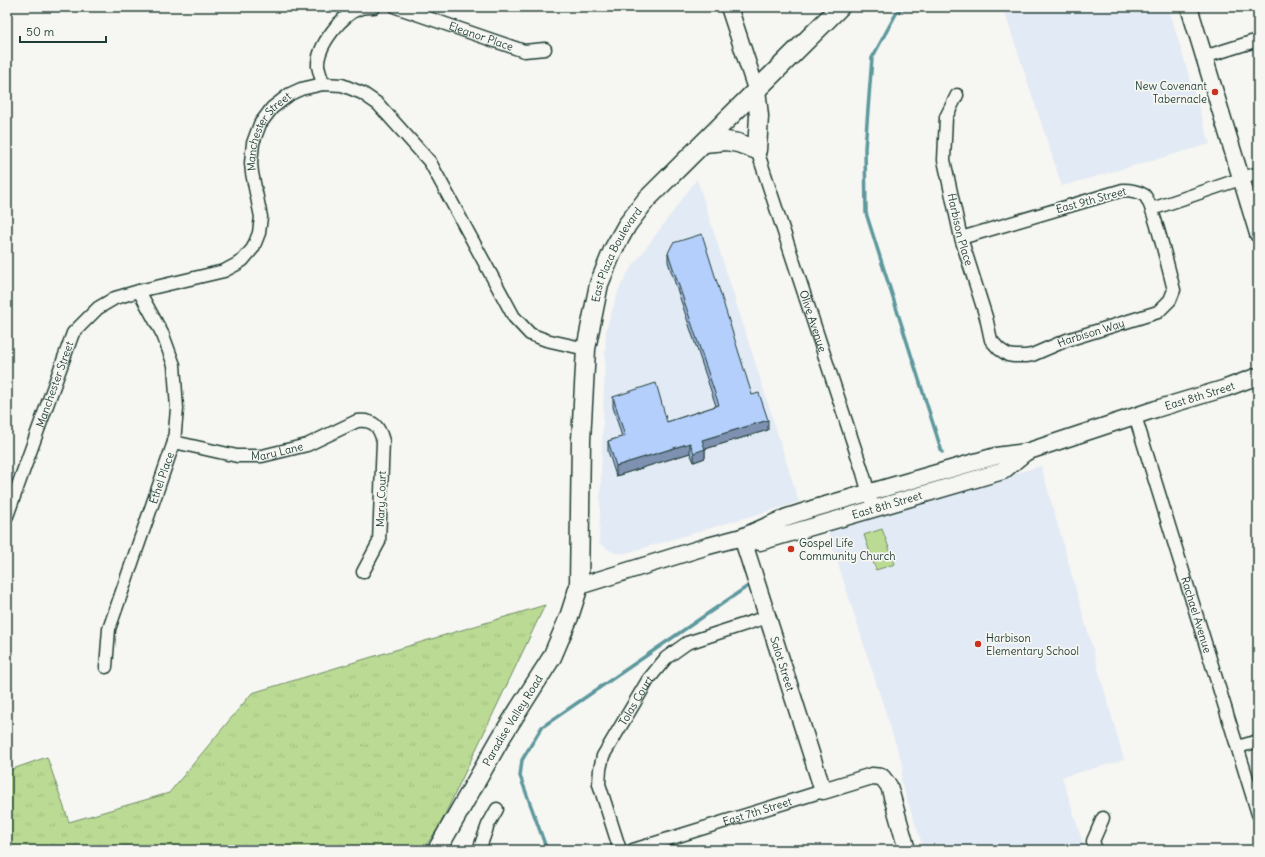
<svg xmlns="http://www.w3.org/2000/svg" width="1265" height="857" viewBox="0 0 1265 857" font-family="Delius,sans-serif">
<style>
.built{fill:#e2eaf5}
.grass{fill:url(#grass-tufts);stroke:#6d8c64}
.park{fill:#bbdb94;stroke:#6d8c64}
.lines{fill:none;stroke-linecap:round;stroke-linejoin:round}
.stream{stroke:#5d989d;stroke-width:3.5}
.street-casing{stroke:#1f3d34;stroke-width:15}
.secondary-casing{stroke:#1f3d34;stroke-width:19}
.primary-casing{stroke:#1f3d34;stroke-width:21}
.street{stroke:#f6f6f2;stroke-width:12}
.secondary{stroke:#f6f6f2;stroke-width:16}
.primary{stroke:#f6f6f2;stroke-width:18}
.wall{fill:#9bb2d9;stroke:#1f3d34}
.shaded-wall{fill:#7e91b0;stroke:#1f3d34}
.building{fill:#b4cffc;stroke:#1f3d34}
.poi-dot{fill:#c8321e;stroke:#f6f6f2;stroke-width:1.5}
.labels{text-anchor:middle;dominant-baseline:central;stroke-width:3.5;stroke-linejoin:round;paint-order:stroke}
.street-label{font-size:11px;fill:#1f3d34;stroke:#f6f6f2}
.poi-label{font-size:11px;fill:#1f3d34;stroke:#f6f6f2;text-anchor:start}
</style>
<defs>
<pattern id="grass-tufts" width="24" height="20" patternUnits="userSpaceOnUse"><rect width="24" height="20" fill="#bbdb94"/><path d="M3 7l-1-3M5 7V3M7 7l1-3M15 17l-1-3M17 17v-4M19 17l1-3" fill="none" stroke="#a0bd80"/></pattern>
</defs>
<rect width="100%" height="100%" fill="#f6f6f2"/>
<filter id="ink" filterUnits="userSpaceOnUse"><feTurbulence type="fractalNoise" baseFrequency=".025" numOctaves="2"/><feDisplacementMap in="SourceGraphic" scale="8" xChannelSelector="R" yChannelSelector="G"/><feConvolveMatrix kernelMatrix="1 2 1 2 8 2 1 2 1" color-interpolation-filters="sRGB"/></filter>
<g filter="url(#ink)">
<path class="built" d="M1003,7h165l42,137 -148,42z
M697,179l102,323 -173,51h-12l-15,-10 7,-213 13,-41 10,-18z
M1041,466l83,294 -62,17 23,73h-161l-23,-69 2,-14 -76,-238z"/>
<path class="grass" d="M545,605l-107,224 -16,21h-415v-79l40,-14 22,65 100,-29 83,-100z"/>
<path class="park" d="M882,529l13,35 -19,6 -12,-35z"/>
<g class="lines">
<path class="stream" d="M904,7l-7,5 -25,46 -7,90 1,65 76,239
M547,850l-27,-74 2,-16 20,-33 206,-141"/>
<defs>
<g id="street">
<path id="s1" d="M396,7l128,44 21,-2"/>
<path d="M1204,57l54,-17"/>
<path d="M323,84c-1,-5 -4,-12 -5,-18 -1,-20 24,-52 43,-58 4,-1 9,-1 13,-1"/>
<path id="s2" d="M957,95l-11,22 -2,43 17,78 25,79 5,23 8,9 9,6 6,1h12l6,-1 35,-15 91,-28 12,-12 4,-10c-4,-15 -21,-88 -30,-95 -7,-4 -14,-5 -21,-5l-162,48"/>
<path id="s3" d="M757,150l106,323 8,28"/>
<path d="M1152,209l106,-36"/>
<path id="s4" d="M1135,416l123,398"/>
<path id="s5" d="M174,442l63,14h25l45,-11 50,-24c16,-2 22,5 26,20l-4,101 -16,30"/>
<path id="s6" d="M7,516l66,-183 25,-25 17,-10 24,-7 85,-20 13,-7 6,-4 10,-12 6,-15 2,-16 -9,-44 -1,-10 2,-20 7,-19 12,-16 18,-14 11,-5 22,-5 19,1 20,8 16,11 52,58 84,155 16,17 16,6 40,9"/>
<path id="s7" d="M106,667l3,-38 65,-187 3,-33 -3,-44 -11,-30 -24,-44"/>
<path d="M1238,747l20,-6"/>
<path d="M479,850l9,-25 9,-16"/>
<path id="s8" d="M620,850l-21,-66 1,-15 3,-13 45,-76 18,-22 21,-15 80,-26"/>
<path id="s9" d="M633,850l190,-59"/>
<path d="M1096,850l-3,-9 10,-23"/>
</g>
<g id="secondary">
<path d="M729,7l27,82"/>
<path d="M1189,7l69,227"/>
<path id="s10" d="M742,537l81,254 49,-15 10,1 7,9 18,64"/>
<path id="s11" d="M742,537l18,5 243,-71 23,-19"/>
<path id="s12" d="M579,586l129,-40 34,-9 45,-20 25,-8 184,-53 30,-4 130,-43 70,-21 32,-12"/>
</g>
<g id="primary">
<path d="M704,143l22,-2 12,2 19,7 2,-34 -3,-27"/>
<path id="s13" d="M437,850l65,-114 50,-79 17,-40 10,-31 2,-146 5,-91 13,-65 14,-34 14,-25 19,-25 194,-193"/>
</g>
</defs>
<use href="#street" class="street-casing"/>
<use href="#secondary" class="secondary-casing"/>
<use href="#primary" class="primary-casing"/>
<use href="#street" class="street"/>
<use href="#secondary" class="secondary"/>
<use href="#primary" class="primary"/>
</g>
<path class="wall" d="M668,253l84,142 16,35 -63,19v9l-11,4 -4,-9 -74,23 -8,-25v-10l14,-4 -9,-30v-10l54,25 49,-16 -48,-144z"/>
<path class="shaded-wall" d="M768,420v10l-63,19v9l-11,4v-9l8,-13z
M690,443v10l-74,23v-10z"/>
<path class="building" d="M702,234l50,161 7,-2 9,27 -66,20 3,9 -11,4 -4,-10 -74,23 -8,-25 17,-5 -12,-39 43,-14 11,39 52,-17 -51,-152 5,-10z"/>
</g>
<g class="poi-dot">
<circle cx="1215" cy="92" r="4"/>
<circle cx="791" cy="549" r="4"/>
<circle cx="978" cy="644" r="4"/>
</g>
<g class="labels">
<g class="street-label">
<text stroke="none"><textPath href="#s1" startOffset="90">Eleanor Place</textPath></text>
<text stroke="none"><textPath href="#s6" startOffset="524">Manchester Street</textPath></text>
<text transform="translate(1091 200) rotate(-15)">East 9th Street</text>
<text stroke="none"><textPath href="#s2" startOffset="139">Harbison Place</textPath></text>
<text stroke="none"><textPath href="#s13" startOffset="638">East Plaza Boulevard</textPath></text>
<text stroke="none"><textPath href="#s3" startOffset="180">Olive Avenue</textPath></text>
<text stroke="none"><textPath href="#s2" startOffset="364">Harbison Way</textPath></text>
<text stroke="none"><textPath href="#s6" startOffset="140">Manchester Street</textPath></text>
<text stroke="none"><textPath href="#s12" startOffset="650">East 8th Street</textPath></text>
<text stroke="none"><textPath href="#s5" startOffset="105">Mary Lane</textPath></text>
<text stroke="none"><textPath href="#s7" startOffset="198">Ethel Place</textPath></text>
<text transform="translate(381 499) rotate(-88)">Mary Court</text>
<text stroke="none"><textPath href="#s11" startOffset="151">East 8th Street</textPath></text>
<text stroke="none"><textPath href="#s4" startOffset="208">Rachael Avenue</textPath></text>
<text stroke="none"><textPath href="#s10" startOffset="133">Salot Street</textPath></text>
<text stroke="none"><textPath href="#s8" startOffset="162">Tolas Court</textPath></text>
<text stroke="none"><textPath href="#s13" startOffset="150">Paradise Valley Road</textPath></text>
<text stroke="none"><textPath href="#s9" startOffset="130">East 7th Street</textPath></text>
</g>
<g class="poi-label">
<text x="1207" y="86" text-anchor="end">New Covenant<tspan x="1207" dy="13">Tabernacle</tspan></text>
<text x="799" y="543">Gospel Life<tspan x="799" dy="13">Community Church</tspan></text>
<text x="986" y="638">Harbison<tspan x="986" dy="13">Elementary School</tspan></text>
</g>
</g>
<rect width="1265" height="857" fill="none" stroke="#f6f6f2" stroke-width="24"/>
<rect x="12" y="12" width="1241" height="833" fill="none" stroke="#1f3d34" stroke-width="1.5" filter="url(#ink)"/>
<path d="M20 36v6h86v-6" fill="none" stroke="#1f3d34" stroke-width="2"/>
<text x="26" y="36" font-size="12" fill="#1f3d34" stroke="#f6f6f2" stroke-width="3" paint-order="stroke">50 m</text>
</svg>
